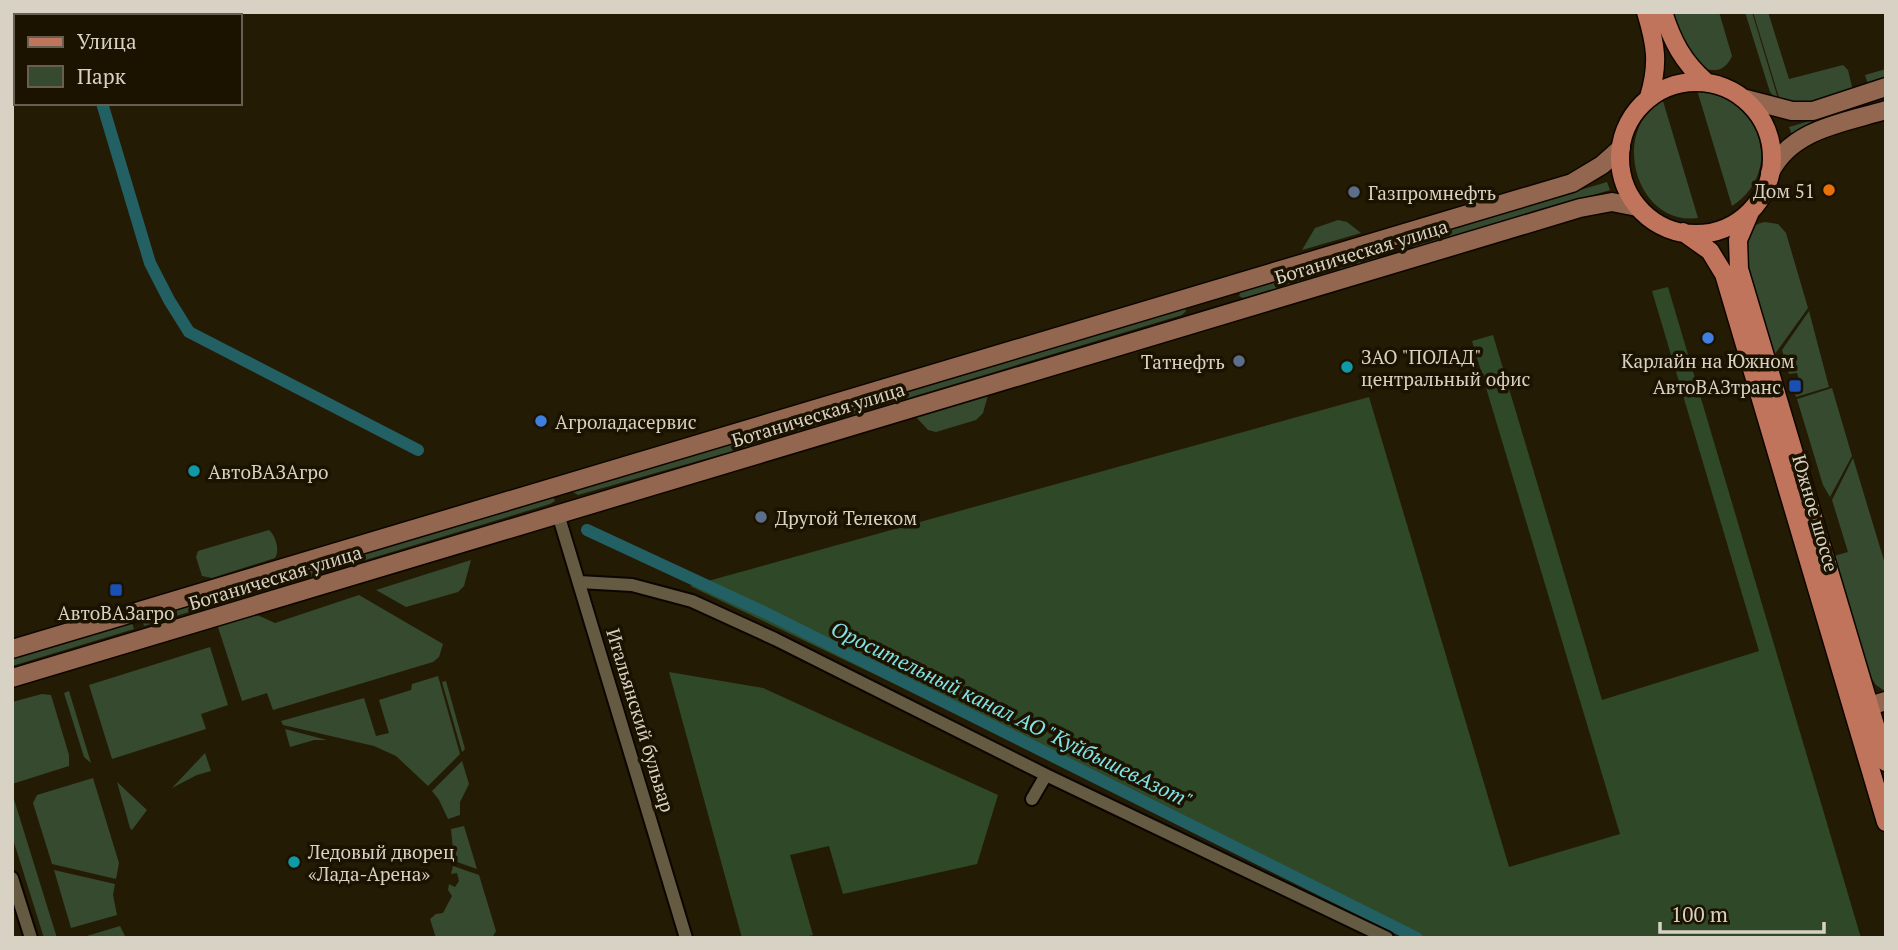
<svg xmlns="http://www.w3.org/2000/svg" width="1898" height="950" viewBox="0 0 1898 950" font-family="'PT Serif',serif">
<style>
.green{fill:#354a2f}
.forest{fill:#2f4828}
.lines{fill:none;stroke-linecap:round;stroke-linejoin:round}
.canal{stroke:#236063;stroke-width:12}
.street-casing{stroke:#0d0600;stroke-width:16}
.secondary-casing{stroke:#0d0600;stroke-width:21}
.primary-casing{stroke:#0d0600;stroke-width:21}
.street{stroke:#655a42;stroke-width:12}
.secondary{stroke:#93674f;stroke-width:18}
.primary{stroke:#c1745c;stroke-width:18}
.food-dot{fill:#e8710a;stroke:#1b1200;stroke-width:2.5}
.service-dot{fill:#5c6f8a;stroke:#1b1200;stroke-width:2.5}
.shop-dot{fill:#3f7fe0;stroke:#1b1200;stroke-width:2.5}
.culture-dot{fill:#0f9aa8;stroke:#1b1200;stroke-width:2.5}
.transit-dot{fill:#1a4fb4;stroke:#1b1200;stroke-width:2.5}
.labels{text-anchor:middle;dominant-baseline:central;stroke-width:7;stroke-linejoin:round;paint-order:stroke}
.poi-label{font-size:19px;fill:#d8d2c5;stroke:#1b1200;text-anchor:start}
.street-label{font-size:19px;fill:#d8d2c5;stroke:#1b1200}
.water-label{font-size:21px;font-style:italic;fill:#81e2e7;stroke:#1b1200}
</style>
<rect width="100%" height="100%" fill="#241b05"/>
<path class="green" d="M1670,12h49l13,44c-3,7 -8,13 -16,14 -30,2 -37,-36 -46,-58z
M1745,12h7l27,90 -9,-10z
M1753,12h15l21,67 54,-14 5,5 5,21 -40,17 -32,-4z
M1886,69v17l-18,-2 -3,-9z
M1697,90c5,0 11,-1 16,0 31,5 54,48 47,77 -4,17 -14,30 -28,39z
M1886,99v8l-94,28 -3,-8z
M1663,101l35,117c-62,9 -89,-88 -35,-117z
M1607,182l3,8 -192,57h-4l-3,-4 4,-4z
M1338,220l9,2 14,11 -59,17 13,-22z
M1765,222l13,2 8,9 22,75 -33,46 -4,-6c-8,-25 -37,-96 -20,-118 3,-5 8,-7 14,-8z
M1374,251h3l3,4 -4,4 -132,40 -5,-3 2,-5z
M1184,306l2,5 -4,4 -449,136 -155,44 -5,-3 -1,-3z
M1809,311l20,76 -33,10 -1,-3 8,-2 -6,-19 -8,1 -7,-24z
M1832,388l20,68 -22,41 -7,-12 -26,-86z
M988,395l-5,18 -7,7 -40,12 -8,-2 -12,-13z
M1853,458l33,109v125l-10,-7 -6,-9 -36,-120 14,-4 -16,-52z
M552,495l3,6 -5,3 -323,98 -5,1 -4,-7z
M269,530c7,6 11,21 6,28l-63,20 -10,-2 -6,-19 2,-6z
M471,560l-7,26 -6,6 -52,15 -30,-17z
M359,595l84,49 -4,13 -6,5 -160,48 -6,-17 -25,8 -25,-77 36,-11 22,10z
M190,604l1,6 -2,2 -45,14 -3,-10z
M131,620l3,9 -122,37v-11z
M210,647l18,58 -27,9 5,15 -94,30 -23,-74z
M438,676l22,78 -32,32 -32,-30 -22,-10 -91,-21 -2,-4 83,-23 12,38 13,-3 -10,-33 32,-10 1,-6z
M446,681l19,68 -3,3 -20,-70z
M69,691l22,72 -7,-6 -20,-64z
M42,694l9,1 18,60v11l-57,18v-82z
M285,729l42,11h-13l-24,7z
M205,753l6,18 -14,4 -25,13z
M462,761l7,23 -9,18v13l-12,4 -9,-19 -7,-9z
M93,778l26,85 -3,16 -64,-15 -19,-61 4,-8z
M117,782l30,28 -15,20 -2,-2z
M12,793l45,145h-13l-32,-102z
M464,826l13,43 -23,-8 -3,-32z
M453,866l26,9 17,56 -4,7h-56l-6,-19 6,-5 7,-1 9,-17 -4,-6 1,-6 6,3 4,-6 -2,-8 -6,1z
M54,870l61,14 -2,11 4,20 -46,13z
M120,926l6,12h-46z"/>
<path class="forest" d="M1668,287l193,651h-436l-735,-352 679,-189 140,470 111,-33 -148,-493 21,-6 109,365 157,-49 -107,-360z
M669,672l94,16 235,107 -21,69 -134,30 -14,-48 -39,9 23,80 -12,3h-59z"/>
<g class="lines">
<path class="canal" d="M75,12l1,4
M102,103l48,160 19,37 20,32 229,118
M587,530l179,83 651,325"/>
<defs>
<path id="street" d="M558,514l128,424
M579,582l53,3 60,16 83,38 271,136 341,163
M1032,799l14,-24
M12,878l19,60"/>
<path id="secondary" d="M1746,99l46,12h21l73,-24
M1770,173c21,-44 73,-50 116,-63
M12,649l1560,-466 30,-18 19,-17
M12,678l1568,-470 32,-6 25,5
M1869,706l17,-5"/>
<path id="primary" d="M1646,12c10,33 13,52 3,85
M1663,12c9,29 20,50 43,70
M1620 158a76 76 0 1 1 152 0a76 76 0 1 1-152 0Z
M1750,212l-12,28 1,29 147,493
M1683,232l27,19 14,23 162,548"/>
</defs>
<use href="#street" class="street-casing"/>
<use href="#secondary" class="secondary-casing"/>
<use href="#primary" class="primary-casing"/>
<use href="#street" class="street"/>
<use href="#secondary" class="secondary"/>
<use href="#primary" class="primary"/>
</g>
<circle class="food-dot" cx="1829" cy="190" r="7"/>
<g class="service-dot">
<circle cx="1354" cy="192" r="7"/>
<circle cx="1239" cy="361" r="7"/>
<circle cx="761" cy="517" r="7"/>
</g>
<g class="shop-dot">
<circle cx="1708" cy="338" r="7"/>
<circle cx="541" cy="421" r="7"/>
</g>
<g class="culture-dot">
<circle cx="1347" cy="367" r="7"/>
<circle cx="194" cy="471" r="7"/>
<circle cx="294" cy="862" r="7"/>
</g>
<g class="transit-dot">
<rect x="1788" y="379" width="14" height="14" rx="3.5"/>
<rect x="109" y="583" width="14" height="14" rx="3.5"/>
</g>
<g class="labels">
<g class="poi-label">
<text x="1815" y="190" text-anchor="end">Дом 51</text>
<text x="1368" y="192">Газпромнефть</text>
<text x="1361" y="356">ЗАО "ПОЛАД"<tspan x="1361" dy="22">центральный офис</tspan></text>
<text x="1708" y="360" text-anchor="middle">Карлайн на Южном</text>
<text x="1225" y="361" text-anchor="end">Татнефть</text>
<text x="1781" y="386" text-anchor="end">АвтоВАЗтранс</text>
<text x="555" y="421">Агроладасервис</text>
<text x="208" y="471">АвтоВАЗАгро</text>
<text x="775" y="517">Другой Телеком</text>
<text x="116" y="612" text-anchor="middle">АвтоВАЗагро</text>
<text x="308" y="851">Ледовый дворец<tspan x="308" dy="22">«Лада-Арена»</tspan></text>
</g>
<g class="street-label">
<text transform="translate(1361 251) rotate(-17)">Ботаническая улица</text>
<text transform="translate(818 414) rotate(-17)">Ботаническая улица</text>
<text transform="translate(1816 513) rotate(74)">Южное шоссе</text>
<text transform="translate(275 577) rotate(-17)">Ботаническая улица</text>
<text transform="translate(641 720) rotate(73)">Итальянский бульвар</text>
</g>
<g class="water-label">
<text transform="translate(1012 714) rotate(26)">Оросительный канал АО "КуйбышевАзот"</text>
</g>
</g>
<rect width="1898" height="950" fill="none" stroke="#d8d2c5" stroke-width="28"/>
<rect x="14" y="14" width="228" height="91" fill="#1b1200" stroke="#675f4f" stroke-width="2"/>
<rect x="28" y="37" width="35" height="10" fill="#c1745c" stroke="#675f4f" stroke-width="2"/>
<text x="77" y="49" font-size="21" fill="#d8d2c5">Улица</text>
<rect x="28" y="66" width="35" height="21" fill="#354a2f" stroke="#675f4f" stroke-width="2"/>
<text x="77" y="84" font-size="21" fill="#d8d2c5">Парк</text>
<path d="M1660 922v10h164v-10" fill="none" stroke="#d8d2c5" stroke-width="3.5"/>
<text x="1671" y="922" font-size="21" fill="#d8d2c5" stroke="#1b1200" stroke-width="5" paint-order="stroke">100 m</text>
</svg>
